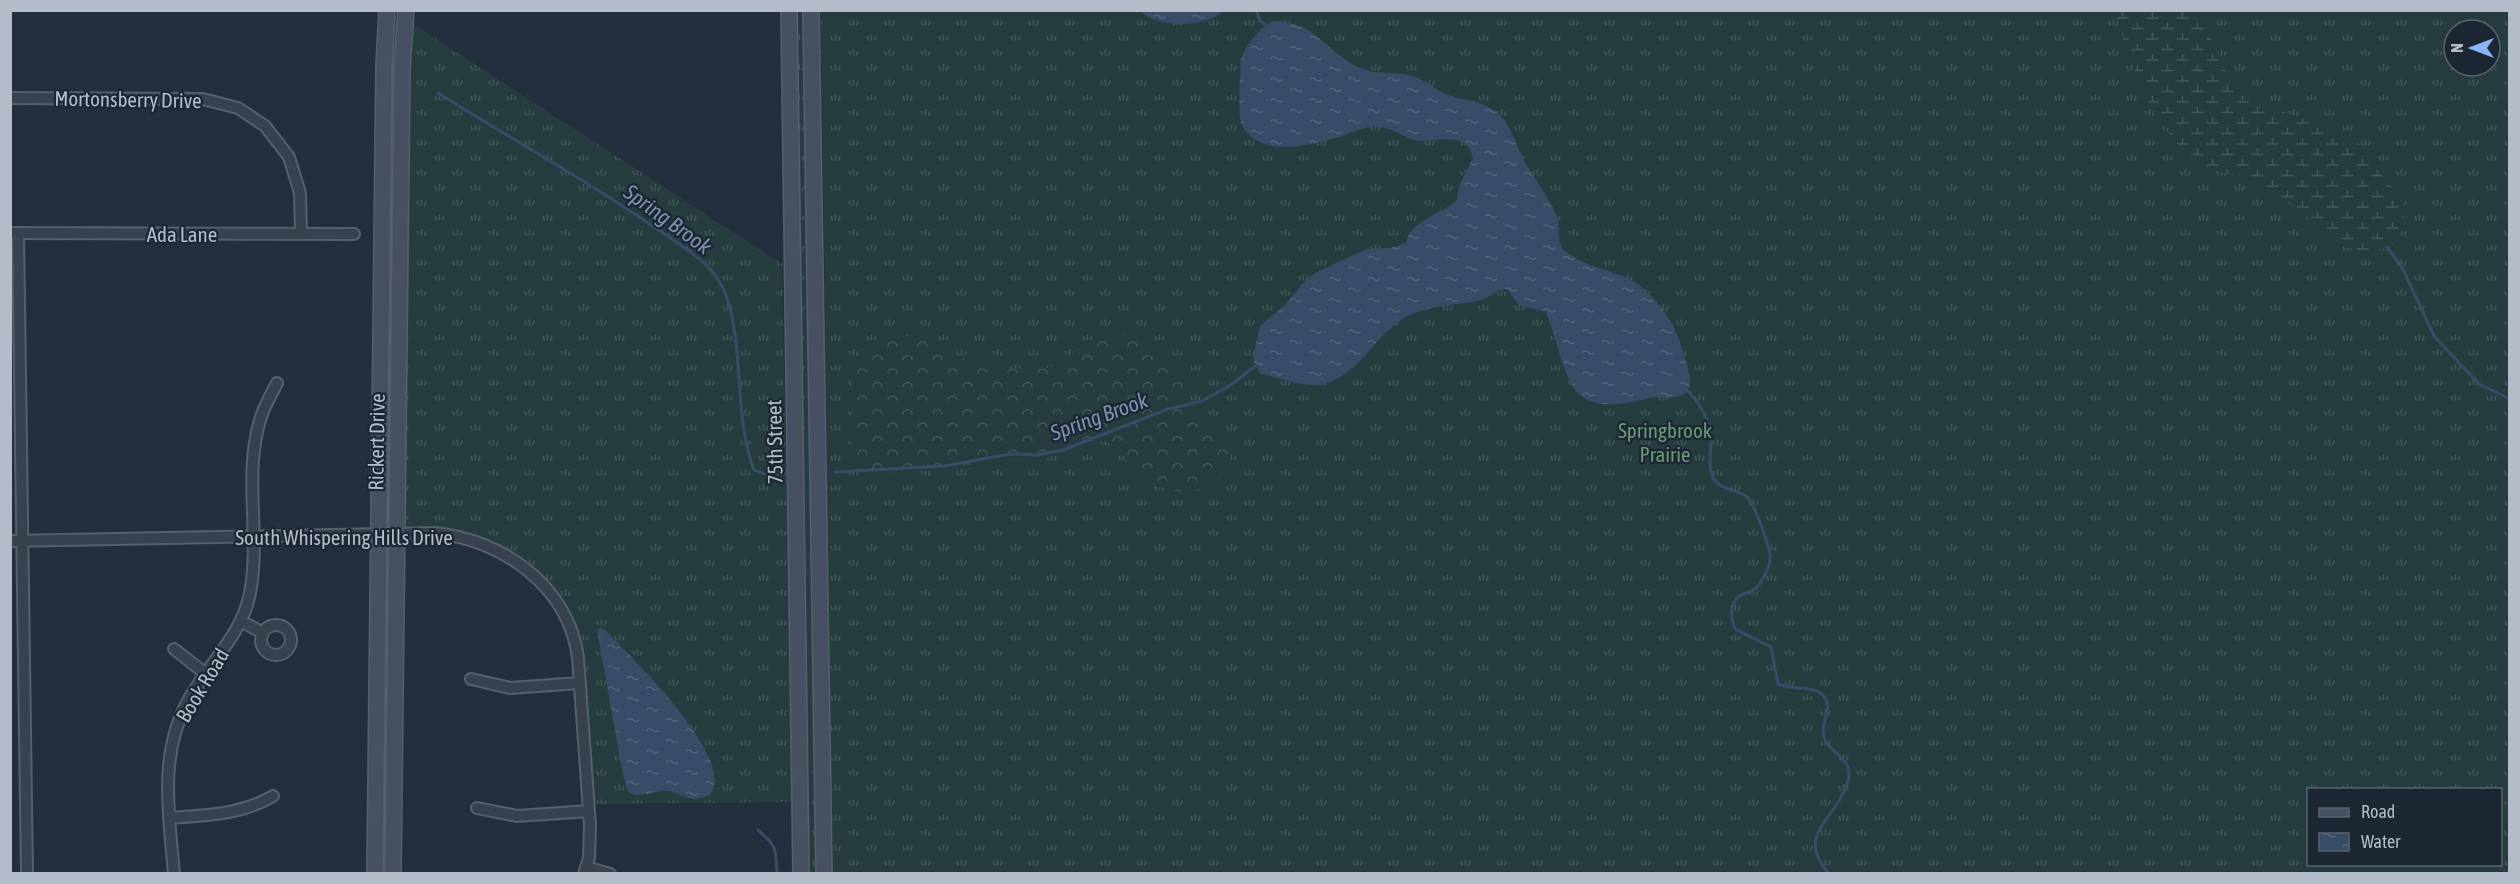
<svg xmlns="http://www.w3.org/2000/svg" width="2520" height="884" viewBox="0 0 2520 884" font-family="'Asap Condensed',sans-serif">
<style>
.grass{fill:url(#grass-tufts);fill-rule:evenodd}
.forest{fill:url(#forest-crowns)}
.wetland{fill:url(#wetland-marsh)}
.water{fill:url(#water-ripples)}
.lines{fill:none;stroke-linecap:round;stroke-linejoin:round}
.stream{stroke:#394c67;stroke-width:3}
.street-casing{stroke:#565f6c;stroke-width:14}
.secondary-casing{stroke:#565f6c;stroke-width:18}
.street{stroke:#38414e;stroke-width:10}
.secondary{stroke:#465061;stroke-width:15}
.labels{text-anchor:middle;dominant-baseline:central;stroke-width:4.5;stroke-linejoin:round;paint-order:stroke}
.street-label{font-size:21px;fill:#b4bcc9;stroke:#1d2633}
.park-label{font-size:21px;fill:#6b9a76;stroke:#1d2633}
.water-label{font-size:22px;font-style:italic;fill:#7c92b1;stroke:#1d2633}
</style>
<defs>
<pattern id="grass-tufts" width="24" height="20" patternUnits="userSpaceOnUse" patternTransform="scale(1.5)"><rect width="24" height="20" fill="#263c3f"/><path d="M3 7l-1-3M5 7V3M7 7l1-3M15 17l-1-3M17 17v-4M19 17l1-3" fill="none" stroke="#435659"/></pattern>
<pattern id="forest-crowns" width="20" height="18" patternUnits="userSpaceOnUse" patternTransform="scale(1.5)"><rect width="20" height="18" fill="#263c3f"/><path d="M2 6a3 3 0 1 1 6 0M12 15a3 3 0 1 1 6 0" fill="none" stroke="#435659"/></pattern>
<pattern id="wetland-marsh" width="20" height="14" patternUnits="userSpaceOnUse" patternTransform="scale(1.5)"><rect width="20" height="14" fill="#263c3f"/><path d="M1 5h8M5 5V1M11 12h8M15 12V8" fill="none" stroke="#435659"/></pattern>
<pattern id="water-ripples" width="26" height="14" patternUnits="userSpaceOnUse" patternTransform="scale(1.5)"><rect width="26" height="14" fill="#394c67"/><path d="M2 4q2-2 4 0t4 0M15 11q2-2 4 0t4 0" fill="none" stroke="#53647b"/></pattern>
</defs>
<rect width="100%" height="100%" fill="#242f3e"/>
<path class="grass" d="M793,11h13l12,863 -11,-1z
M821,11h1688v862h-1676zM2454,30h36v36h-36zM2308,790h192v74h-192z
M410,22l372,242 10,538 -198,2c-2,-32 -5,-64 -7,-96 -3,-34 -2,-69 -18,-99 -11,-20 -28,-32 -46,-45 -45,-33 -64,-37 -119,-38z
M396,24l-5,422h-2l-4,-96 7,-322z
M385,626l3,88 -1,159 -8,1z"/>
<path class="forest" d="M1115,334c37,3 44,18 69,43l1,35 2,4c10,5 26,10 33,18 26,28 -3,55 -32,58 -15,1 -32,-7 -46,-9l-16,-24 -13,-14 -7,-4 -20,3 -40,14 -47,3 -127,16 -12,-4 -7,-11v-97c14,-21 53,-36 78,-26 11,5 20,15 31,19 23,9 54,11 78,11 19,-1 36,-21 53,-29 6,-3 15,-4 22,-6z"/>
<path class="wetland" d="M2105,11h100l1,16 22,49 14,16 28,15 58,21 33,17 13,21 31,36c-1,9 0,23 -4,31 -11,27 -56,18 -74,6 -10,-6 -17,-19 -25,-27 -9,-8 -20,-15 -30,-21 -27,-17 -64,-16 -87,-39 -36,-36 -54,-85 -68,-133z"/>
<path class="water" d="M1141,11h82c-16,17 -67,18 -82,0z
M1273,21c44,0 54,34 90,48 15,6 34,2 49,7 12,3 21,12 32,17 22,10 45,6 61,28 9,13 12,27 20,41 10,18 24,35 32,55 4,10 -1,27 8,34 18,15 41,18 62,27 28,14 49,45 56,74 4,13 10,28 5,39 -13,11 -24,4 -39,7 -88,24 -78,-23 -103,-86l-27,-7 -12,-16c-10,0 -19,10 -29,12 -24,4 -51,5 -72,16 -35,19 -50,69 -95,68 -17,-1 -33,-8 -50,-11l-6,-8 -2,-9 7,-31 26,-22 17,-21 12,-10 51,-24 24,-1 16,-5c4,-23 36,-29 51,-43l2,-14 14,-28c-5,-25 -33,-18 -50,-17 -17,1 -29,-16 -52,-14 -14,2 -26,9 -39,12 -28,8 -77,18 -91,-16 -3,-8 -1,-53 0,-64 5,-14 19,-31 32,-38z
M600,628l5,2c24,25 133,128 105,165 -25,11 -31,-6 -48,-4 -12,1 -22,8 -34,1l-5,-17 -26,-145z"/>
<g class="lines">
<path class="stream" d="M1256,10l4,11 6,4
M438,93c67,42 136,80 201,124 22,15 44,28 64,45 10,8 18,21 23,33 19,55 7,119 28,175l11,4h15
M2387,247l15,20 32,69 45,48 31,15
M1688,391c12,13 21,28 23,45 1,14 -5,33 4,45 8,10 23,8 32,16 7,5 25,55 23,63 -1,8 -8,22 -14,28 -4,4 -8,4 -12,6 -15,5 -14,22 -9,35l36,18 7,37c13,6 29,2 41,8 16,10 5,25 4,38 0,24 32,25 25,51 -10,38 -55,52 -19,93
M835,472l109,-6 66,-12 28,1 25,-5 105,-41 34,-8 29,-16 24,-19
M758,830c19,16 18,19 19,44"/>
<defs>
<path id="street" d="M10,98l193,1 35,9 27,18 24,31 11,36 1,41
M10,233l344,1
M18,233l9,641
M10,541l424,-8c69,6 135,54 144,125l12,167 -1,33 -5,16
M241,621l22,12
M261 640a15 15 0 1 1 30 0a15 15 0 1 1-30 0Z
M174,649l32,25
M471,679l39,9 70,-5
M477,808l40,8 72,-5
M169,818c37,-3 72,-3 104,-22
M586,867l24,7
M174,874c-5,-60 -16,-120 15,-175 20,-36 53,-64 61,-106 11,-57 -7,-116 10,-173 4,-14 11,-25 17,-37"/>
<path id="secondary" d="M789,10l12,864
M811,10l13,864
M375,874l9,-808 3,-56
M393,874l9,-806 4,-58"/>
</defs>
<use href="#street" class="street-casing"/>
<use href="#secondary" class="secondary-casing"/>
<use href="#street" class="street"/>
<use href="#secondary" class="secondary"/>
</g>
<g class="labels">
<g class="street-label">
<text transform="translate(128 99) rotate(1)">Mortonsberry Drive</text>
<text x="182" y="234">Ada Lane</text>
<text transform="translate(376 442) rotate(-89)">Rickert Drive</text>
<text transform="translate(774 442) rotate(-91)">75th Street</text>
<text x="344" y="537">South Whispering Hills Drive</text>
<text transform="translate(202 685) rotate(-59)">Book Road</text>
</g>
<g class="park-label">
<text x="1665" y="430">Springbrook<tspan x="1665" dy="24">Prairie</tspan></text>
</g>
<g class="water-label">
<text transform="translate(668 219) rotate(36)">Spring Brook</text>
<text transform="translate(1099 416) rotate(-20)">Spring Brook</text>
</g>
</g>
<rect width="2520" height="884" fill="none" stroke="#b4bcc9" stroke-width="24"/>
<rect x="2307" y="788" width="195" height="78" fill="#1d2633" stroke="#59626f" stroke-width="1.5"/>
<rect x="2319" y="808" width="30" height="9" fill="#465061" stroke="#59626f" stroke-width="1.5"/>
<text x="2361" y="818" font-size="18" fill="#b4bcc9">Road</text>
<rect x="2319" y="833" width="30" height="18" fill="url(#water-ripples)" stroke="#59626f" stroke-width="1.5"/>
<text x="2361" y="848" font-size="18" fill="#b4bcc9">Water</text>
<g transform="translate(2472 48) rotate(270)"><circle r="28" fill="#1d2633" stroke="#59626f" stroke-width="1.5"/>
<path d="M0-4.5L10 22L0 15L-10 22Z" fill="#8ab4f8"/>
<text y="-9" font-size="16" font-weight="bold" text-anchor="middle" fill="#b4bcc9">N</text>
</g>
</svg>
